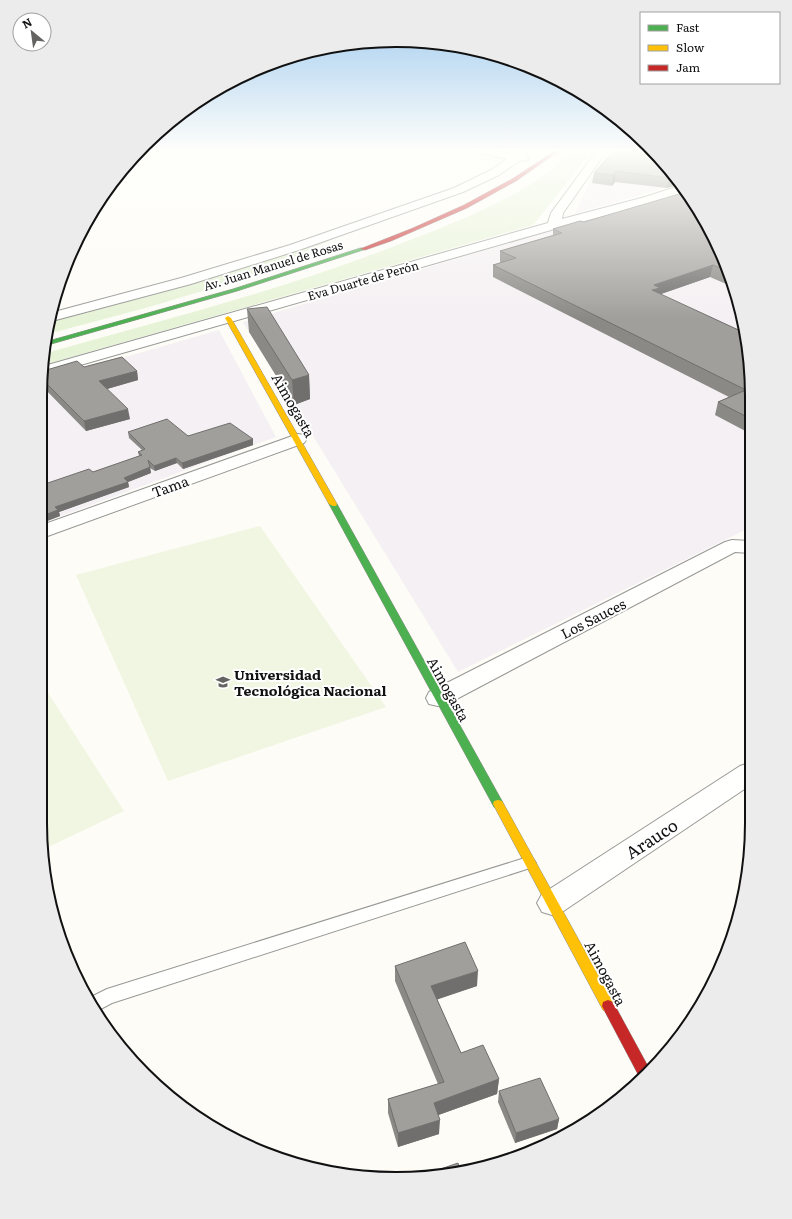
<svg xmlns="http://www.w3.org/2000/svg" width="792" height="1219" viewBox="0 0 792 1219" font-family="Literata,serif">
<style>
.industrial{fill:#f5f0f3}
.green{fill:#e7f3d7}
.pitch{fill:#f0f6e1}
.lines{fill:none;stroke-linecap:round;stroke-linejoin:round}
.lane-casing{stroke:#979795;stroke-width:2}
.street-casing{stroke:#979795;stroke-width:2}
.fast-casing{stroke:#8e8d8b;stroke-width:1}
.slow-casing{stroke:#8e8d8b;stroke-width:1}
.jam-casing{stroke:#8e8d8b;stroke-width:1}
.lane{fill:#fffffe;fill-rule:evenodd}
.street{fill:#fffffe;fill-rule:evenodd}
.fast{fill:#4caf50;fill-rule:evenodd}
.slow{fill:#ffc107;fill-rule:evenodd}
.jam{fill:#c62828;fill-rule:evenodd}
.wall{fill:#8a8986}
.shaded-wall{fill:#716f6d}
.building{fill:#a19f9c;stroke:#716f6d}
.labels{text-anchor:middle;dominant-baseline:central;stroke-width:4;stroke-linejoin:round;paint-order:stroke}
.far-street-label{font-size:12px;fill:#111;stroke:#fff}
.street-label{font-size:14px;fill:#111;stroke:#fff}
.poi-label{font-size:14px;font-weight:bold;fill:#111;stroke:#fff;text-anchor:start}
.near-street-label{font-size:17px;fill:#111;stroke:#fff}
.rim{fill:none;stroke:#111;stroke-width:2}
</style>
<rect width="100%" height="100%" fill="#fdfcf7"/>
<path class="industrial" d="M612,149h38l30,34 -105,31 14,-32z
M686,191l29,47 25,66 11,69v154l-293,145 -215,-350z
M219,330l57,107 -234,86 1,-142z"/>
<path class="green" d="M574,149h20l-61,76 -490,140v-11c117,-33 236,-63 349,-107 50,-19 100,-38 146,-67 13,-8 24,-21 36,-31z
M351,231l-102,46 -100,30 -101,27 4,-14 200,-55z"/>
<path class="pitch" d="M440,149h82l-20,14 -41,-5z
M260,526l126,181 -218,74 -92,-206z
M41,682l83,129 -80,38 -4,-26z"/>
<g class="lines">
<defs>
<path id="lane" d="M528,857l5,2 3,4 -3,4 -421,136 -17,9 -6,-14 18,-9z"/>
<path id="street" d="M474,149h15l25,5 6,-5h11l-6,6 4,3 -1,2 -9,1 -20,14 -36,17 -164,58 -108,34 -139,37 2,-9 127,-34 109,-33 164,-57 37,-18 16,-11 -32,-8z
M598,149h10l-45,64 -1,6 83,-22 37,-12 4,6 -33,12 -95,25 -502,144 -6,2 -7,-4 1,-4 504,-143 3,-10z
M298,434l6,1 3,4 -3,4 -262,95v-13z
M732,540l18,1v12l-15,-1 -288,152 -9,2 -9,-2 -3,-6 3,-6 296,-150z
M749,763v23l-187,126 -10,3 -10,-3 -5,-9 5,-9 198,-128z"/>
<path id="fast" d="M361,248l5,1 -129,42 -193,55 1,-4 188,-53z
M330,502h3l4,2 165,297 1,3 -1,3 -4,1 -4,-1 -165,-303z"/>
<path id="slow" d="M228,316l3,2 106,186 -1,2h-3l-4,-2 -104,-186z
M498,800l4,1 111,201 1,4 -1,4 -5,2 -5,-2 -110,-206 1,-3z"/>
<path id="jam" d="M558,149h4l-46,32 -49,27 -76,33 -26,9 -5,-1 53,-21 51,-23 48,-26z
M608,1000l5,2 37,68 -10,8 -38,-72 1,-4z"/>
</defs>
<use href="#lane" class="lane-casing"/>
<use href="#street" class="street-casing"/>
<use href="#fast" class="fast-casing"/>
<use href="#slow" class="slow-casing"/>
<use href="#jam" class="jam-casing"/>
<use href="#lane" class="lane"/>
<use href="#street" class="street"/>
<use href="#fast" class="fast"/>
<use href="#slow" class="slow"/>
<use href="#jam" class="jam"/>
</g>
<path class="wall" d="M615,149l63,30 -11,9 -52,-6 -3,4 -20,-3 2,-10z
M584,222l131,16 18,49 -23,-10 -49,17 90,79v61l-36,-19 3,-13 11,-5 -236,-120v-12l8,-2 -1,-1v-11l53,-16v-6z
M247,309l62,66 1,24 -16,6 -45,-73z
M84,367l53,4 1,9 -31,9 23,30 -44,12 -43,-44v-16z
M128,432l125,7v6l-70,24 -6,-6 -22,8 -5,-3 1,5 -23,9 1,5 -70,25 1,4 -18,7v-38l51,-13 46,-16 -1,-4 4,-2 -13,-12z
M395,966l82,20 -40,13 24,54 38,26 -2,15 -59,21 1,19 -41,13 -10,-34v-14l50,-15 -43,-103z
M499,1091l60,28 -2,10 -42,14 -17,-41z"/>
<path class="shaded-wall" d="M616,171l-1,11 -3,4 1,-11z
M675,176l6,8 -14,4 2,-10z
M713,265l-3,12 -52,18 -6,-5 2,-5z
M137,371l1,9 -38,11 -1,-10z
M309,375l1,24 -16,6 -2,-25z
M128,409l2,10 -44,12 -2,-10z
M253,439v6l-70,24 -1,-6z
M176,458l1,5 -22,8 -1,-5z
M150,467l1,6 -23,9 1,5 -70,25 1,4 -18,7v-7l13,-9z
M478,971l-1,15 -47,16 1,-16z
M499,1079l-2,15 -64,23 1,-14z
M559,1119l-2,10 -42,14 1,-10z
M440,1120l-1,14 -41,13v-14z"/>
<path class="building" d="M615,149h35l25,27 -6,2 -53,-7 -3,4 -19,-2z
M686,192l29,46 13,33 -15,-6 -59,20 6,3 -8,2 93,43 6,40v46l-33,-17 28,-12 -253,-125 23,-7 -16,-7 62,-18 -9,-4 27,-8 4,1z
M267,307l42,68 -17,5 -45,-71z
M122,357l15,14 -38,10 29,28 -44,12 -41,-41v-9l34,-10 7,6z
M167,419l21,17 42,-13 23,16 -71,24 -6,-5 -22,8 -6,-6 2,7 -26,11 4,4 -73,25 3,3 -16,6v-31l47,-16 4,3 49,-17 -4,-3 7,-3 -17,-17z
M465,942l13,29 -47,15 30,67 22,-8 16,34 -65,24 6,17 -42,13 -10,-34 56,-17 -49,-116z
M540,1078l19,41 -43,14 -17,-42z
M458,1163l2,7 -31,3z"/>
<linearGradient id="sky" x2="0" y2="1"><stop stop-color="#9dc9ee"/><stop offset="0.47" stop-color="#fefefb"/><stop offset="1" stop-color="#fefefb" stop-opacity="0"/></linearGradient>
<rect width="792" height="319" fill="url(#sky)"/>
<defs>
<symbol id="university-bare" viewBox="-9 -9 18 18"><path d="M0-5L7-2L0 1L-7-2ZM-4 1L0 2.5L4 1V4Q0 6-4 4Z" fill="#646362" stroke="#fff" stroke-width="2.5" paint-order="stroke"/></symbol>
</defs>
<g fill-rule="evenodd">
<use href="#university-bare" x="213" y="672" width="20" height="20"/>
</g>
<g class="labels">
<g class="far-street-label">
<text transform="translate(273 265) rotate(-17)">Av. Juan Manuel de Rosas</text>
<text transform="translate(363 280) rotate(-16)">Eva Duarte de Perón</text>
</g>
<g class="street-label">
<text transform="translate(294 405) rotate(60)">Aimogasta</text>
<text transform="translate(170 486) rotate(-20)">Tama</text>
<text transform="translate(593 618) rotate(-27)">Los Sauces</text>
<text transform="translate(449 689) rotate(61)">Aimogasta</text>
<text transform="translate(606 973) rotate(62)">Aimogasta</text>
</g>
<g class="poi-label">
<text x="234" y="674">Universidad<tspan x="234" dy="16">Tecnológica Nacional</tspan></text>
</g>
<g class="near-street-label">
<text transform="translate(651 838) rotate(-33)">Arauco</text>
</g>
</g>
<path d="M0 0H792V1219H0ZM396 47H396A349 349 0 0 1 745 396V823A349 349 0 0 1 396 1172H396A349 349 0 0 1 47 823V396A349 349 0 0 1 396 47Z" fill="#ececec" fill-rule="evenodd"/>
<path class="rim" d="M396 47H396A349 349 0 0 1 745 396V823A349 349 0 0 1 396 1172H396A349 349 0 0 1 47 823V396A349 349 0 0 1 396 47Z"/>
<rect x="640" y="12" width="140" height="72" fill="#ffffff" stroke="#a0a0a0"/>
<rect x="648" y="25" width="20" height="6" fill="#4caf50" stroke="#a0a0a0"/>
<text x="676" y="32" font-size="12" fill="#111111">Fast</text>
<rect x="648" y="45" width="20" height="6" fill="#ffc107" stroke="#a0a0a0"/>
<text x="676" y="52" font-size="12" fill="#111111">Slow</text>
<rect x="648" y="65" width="20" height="6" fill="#c62828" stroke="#a0a0a0"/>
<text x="676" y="72" font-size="12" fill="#111111">Jam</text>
<g transform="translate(32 32) rotate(331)"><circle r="19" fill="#ffffff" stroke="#a0a0a0"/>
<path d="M0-3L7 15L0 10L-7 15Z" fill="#646362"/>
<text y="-6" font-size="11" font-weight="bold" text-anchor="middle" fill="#111111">N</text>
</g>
</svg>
